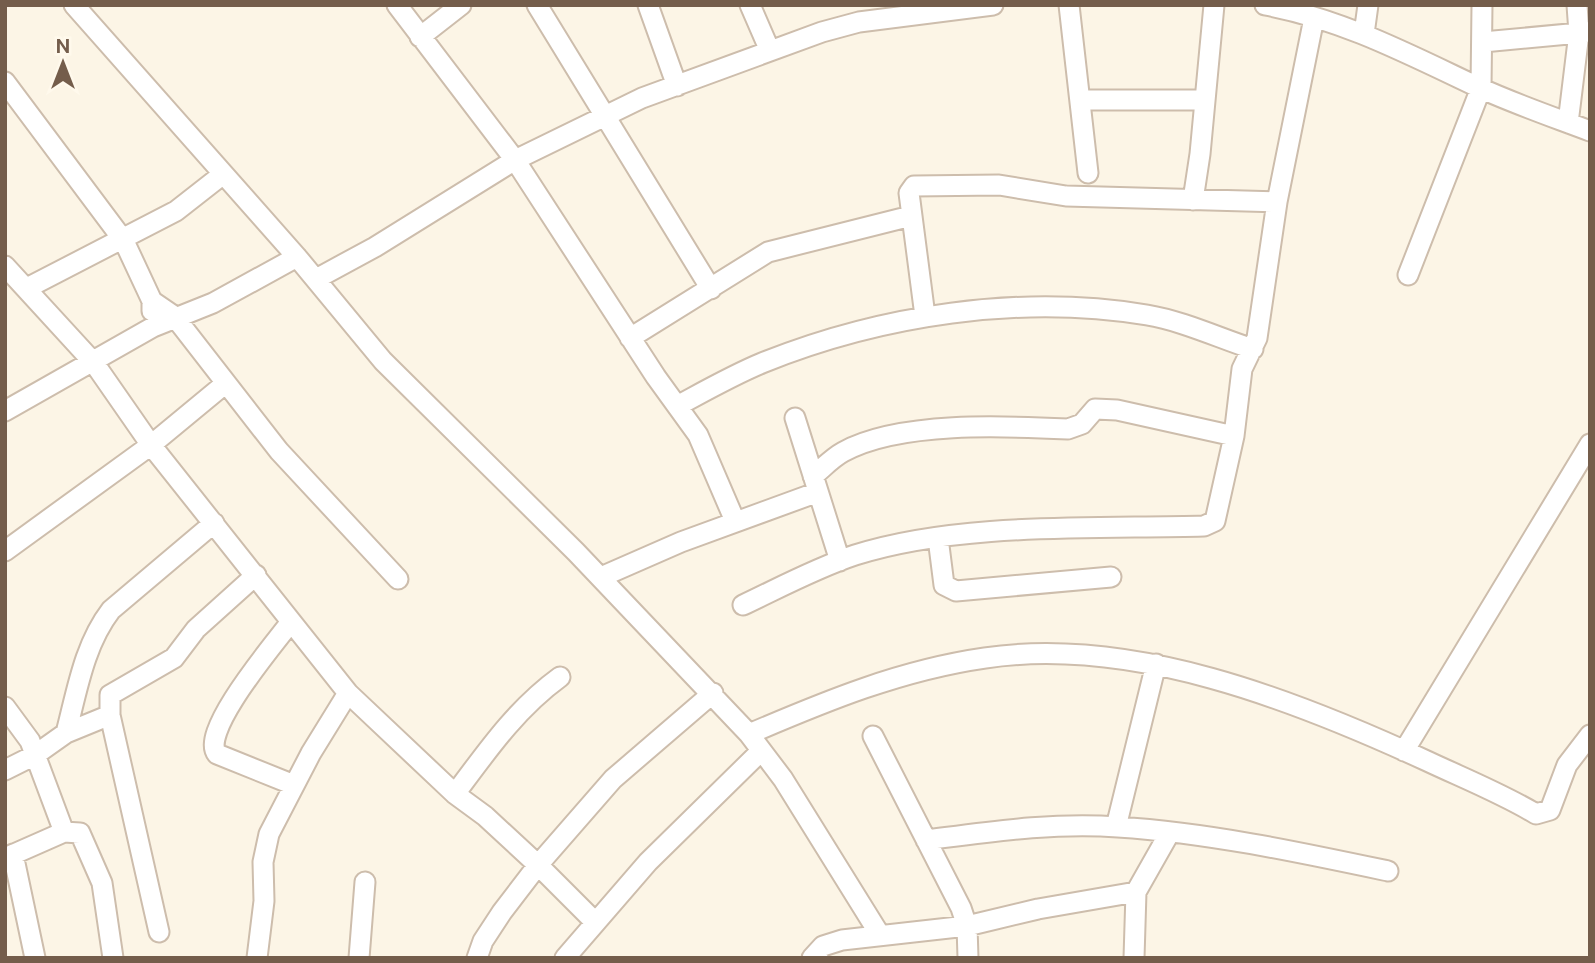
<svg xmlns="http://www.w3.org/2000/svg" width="1595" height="963" viewBox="0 0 1595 963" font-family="'Public Sans',sans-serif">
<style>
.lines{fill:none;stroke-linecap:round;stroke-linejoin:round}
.minor-casing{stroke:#cdbdac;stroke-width:23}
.minor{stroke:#fff;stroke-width:19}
</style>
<rect width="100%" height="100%" fill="#fcf5e6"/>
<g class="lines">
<defs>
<path id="minor" d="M74,5l223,252 86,104 193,191 173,182 34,45 97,156
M397,5l118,155 141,217 42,58 37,86
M537,5l174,284
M648,5l29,81
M750,5l20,46
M1069,5l19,168
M1265,5c77,14 145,50 215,83 35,16 73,29 110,43
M1364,34l4,-29
M420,37l41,-32
M1483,42l107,-10
M5,82l119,159 28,60v10
M1080,100h125
M1568,123l11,-90 -2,-28
M1193,200l7,-46 14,-149
M5,266l89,97 57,82 197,248 107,101 30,22 53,49 56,56
M1408,275l73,-187 1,-83
M316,279l59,-32 140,-87 127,-62 180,-66 37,-10 134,-17
M27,288l149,-77 46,-36
M152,301l22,15 105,135 119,128
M925,316l-16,-123 5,-7 85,-1 67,11 211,6
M630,338l138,-86 143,-36
M677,406c28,-15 56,-31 85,-43 119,-48 258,-69 385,-48 36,6 72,23 106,34
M5,411l148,-84 60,-24 84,-46
M795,418l45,143
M813,476c10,-8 19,-18 30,-24 56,-31 162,-26 225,-23l14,-5 13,-15 22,1 117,26
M938,538l6,47 12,6 155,-14
M5,551l146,-106 75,-62
M601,577l80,-35 137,-50
M743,605c36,-17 73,-37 112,-50 104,-33 239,-26 349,-29l11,-5 19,-85 8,-67 15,-31 20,-136 37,-184
M290,623c-15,20 -91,109 -73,131l77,31
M5,707l25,34 34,91
M66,733c11,-42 18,-88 45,-123l103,-87
M749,734c77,-33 152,-64 236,-76 147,-22 310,42 442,103 36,17 74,32 109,53l14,-4 17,-45 23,-30
M873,736l88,172 6,18 1,32
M1404,751l186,-307
M5,770l30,-15 31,-22 44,-18
M455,794c32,-43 61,-85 105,-117
M1116,827l40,-163
M926,840c63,-8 128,-18 192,-13 91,6 180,25 270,44
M13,854l22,104
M5,858l59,-26 16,1 22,50 11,75
M159,932l-49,-217v-20l64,-37 22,-29 60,-54
M257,958l7,-57 -1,-39 6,-28 42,-81 37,-60
M359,958l6,-76
M477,958l6,-17 19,-29 36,-47 75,-86 100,-86
M565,958l83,-96 113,-111
M812,958l11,-12 19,-6 125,-14 71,-17 98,-17
M1134,958l2,-66 34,-60"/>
</defs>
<use href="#minor" class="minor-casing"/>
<use href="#minor" class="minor"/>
</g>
<rect width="1595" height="963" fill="none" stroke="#745d4b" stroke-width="14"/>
<g transform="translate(63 63)" stroke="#fff9ec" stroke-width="5" paint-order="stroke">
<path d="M0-5L12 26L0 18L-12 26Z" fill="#745d4b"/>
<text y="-10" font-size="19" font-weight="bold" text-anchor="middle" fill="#745d4b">N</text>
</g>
</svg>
